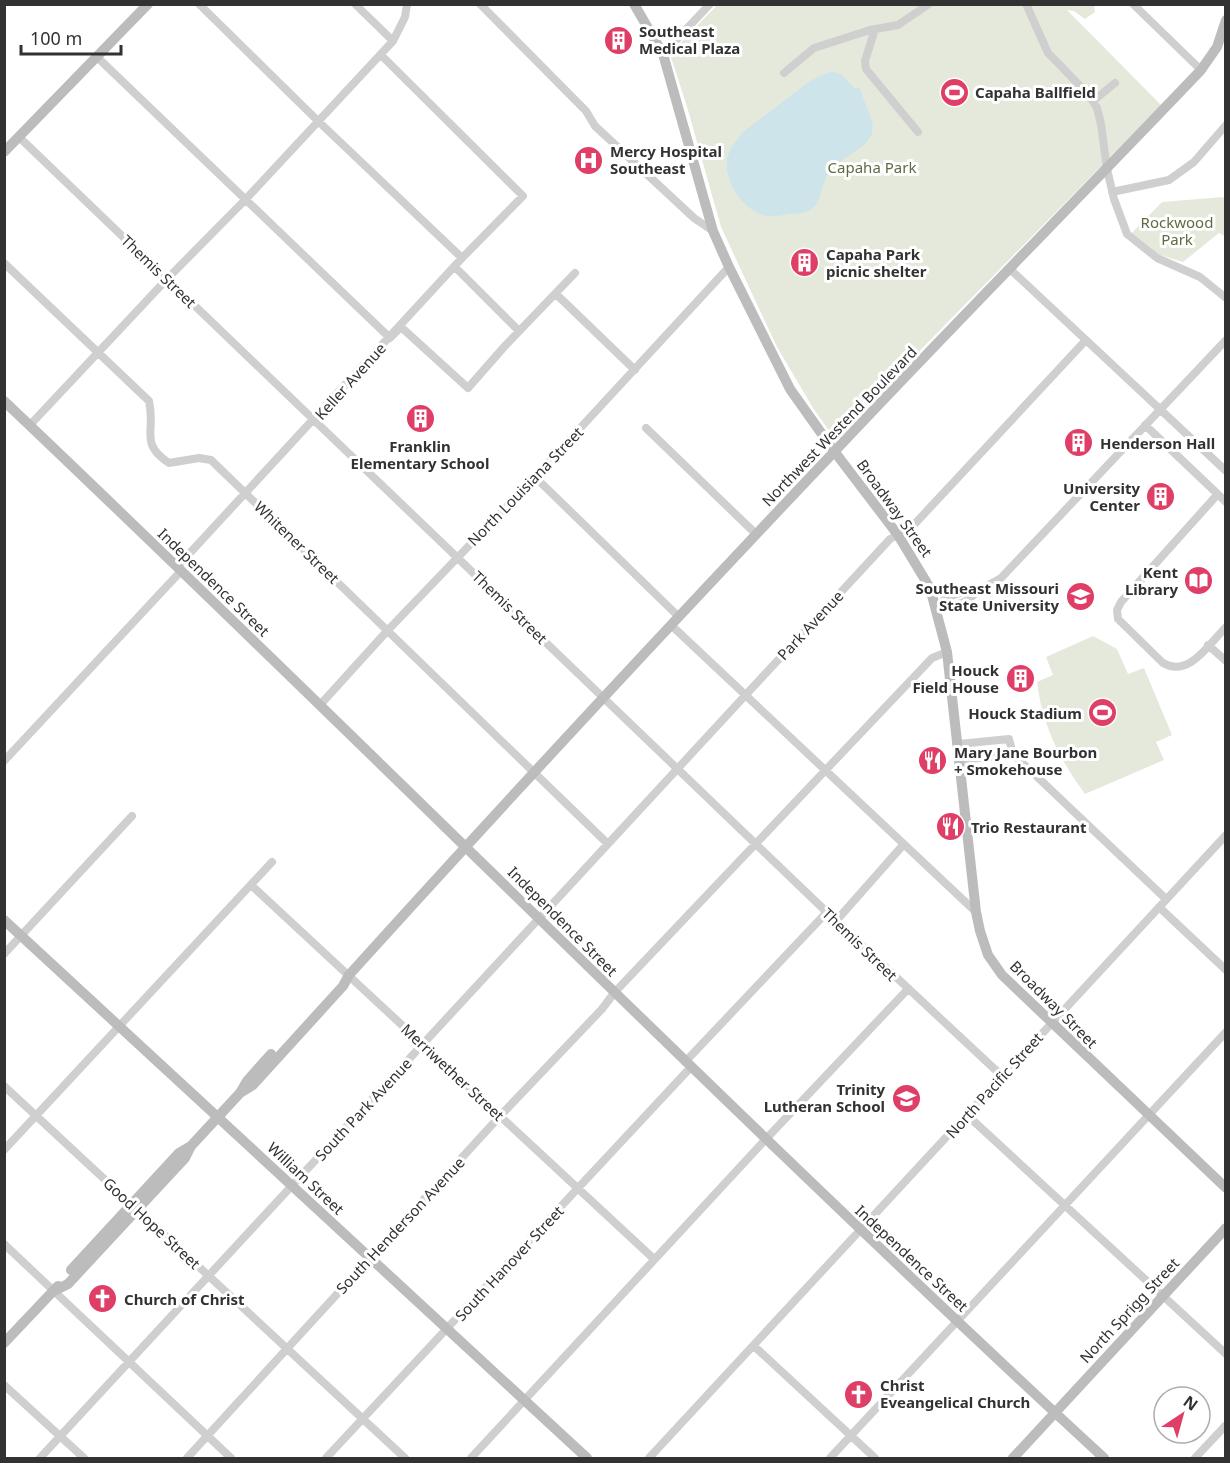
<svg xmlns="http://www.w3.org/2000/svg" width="1230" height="1463" viewBox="0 0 1230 1463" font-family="'Noto Sans',sans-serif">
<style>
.green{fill:#e4e9dc}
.water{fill:#cce4ea}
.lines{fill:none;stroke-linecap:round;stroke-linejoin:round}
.street{stroke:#cfcfcf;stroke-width:8}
.secondary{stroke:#bcbcbc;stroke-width:10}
.labels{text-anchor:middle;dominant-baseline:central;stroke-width:6;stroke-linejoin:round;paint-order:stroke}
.poi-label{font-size:15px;font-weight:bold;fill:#323232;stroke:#fff;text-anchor:start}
.park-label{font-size:15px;fill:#5d6d40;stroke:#fff}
.street-label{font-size:15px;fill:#323232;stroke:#fff}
</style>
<rect width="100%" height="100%" fill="#fff"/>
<path class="green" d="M717,5h377l1,7 -10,7 -11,-8 -7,-1 94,95 -327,333 -21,-30 -36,-61 -56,-120 -33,-117 -18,-56z
M1223,197l2,3v36l-6,-3 -36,29 -26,-8 -25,-21 30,-31z
M1093,636l24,13 11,25 16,-6 28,67 -16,7 8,18 -79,34c-25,-34 -43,-69 -48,-112l16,-7 -7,-18z"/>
<path class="water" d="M832,71l10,4 12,13h5l3,4v5c25,47 2,44 -30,71 -12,11 -8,36 -24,43 -5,3 -13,2 -18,3 -7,1 -16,3 -23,2 -23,-4 -43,-34 -40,-56 1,-10 10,-20 16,-28l67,-51z"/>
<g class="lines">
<path class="street" d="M199,4l119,117 144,137
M355,4l38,37
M480,4l106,107 9,15 99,92 19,13
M1026,4l22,49 41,42 8,13 4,16 6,45 7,30 13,35 30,24 43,19 26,21
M1133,4l68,66
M875,29l-10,32 1,8 52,63
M663,54l47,-50
M97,57l293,281 11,-11 67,61 36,-41 71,-74
M784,73l30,-25 56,-18 28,-5 31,-21
M1093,101l22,-18
M19,137l817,784 166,155
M1112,192l57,-12 25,-18 32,-37
M4,263l145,138c7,31 -10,42 20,62l30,-5 12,2 397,384
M455,267l64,64
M1010,269l216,202
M556,294l79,76
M30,425l137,-146 78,-79 148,-159 12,-24 2,-13
M1145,425l81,77
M646,428l110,106
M535,477l144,140
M1217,495l-96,107 -4,8 1,9 45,44c26,15 46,-19 63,-36
M177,567l285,-309 61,-62 -142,-141
M937,606c15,2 29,-3 39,-13 6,-6 18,-10 25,-15l225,-238
M937,606c10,-10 25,-16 40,-14
M671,625l305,287
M1208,645l18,16
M320,705l68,-75 147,-153 194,-210
M959,744l50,-5 4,15 153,145
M961,760l52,-6
M4,761l177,-190
M251,885l403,374
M1159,907l67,63
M836,921l68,-77
M4,954l128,-138
M685,1062l142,-150
M4,1086l401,372
M967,1115l259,239
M4,1150l268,-288
M4,1244l227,214
M754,1346l121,112
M4,1385l80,73
M40,1458l850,-919 20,-10 176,-189
M187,1458l313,-342 102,-107 12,-16 318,-335 15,-6
M326,1458l365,-391
M471,1458l294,-318 143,-151
M649,1458l577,-623
M830,1458l396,-426
M1195,1458l31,-33"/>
<path class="secondary" d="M634,4l29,50 50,177 16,36 61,122 44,62 64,84 32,53 17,64 29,260 4,19 8,24 14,20 224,213
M4,152l144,-148
M4,401c369,350 726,712 1100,1057
M4,920l583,538
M240,1093l13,-8 90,-99 6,-11c159,-176 321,-350 484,-522 121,-129 246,-255 368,-383l16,-23 9,-27
M71,1270l108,-117 10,-6
M54,1291l14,-7 117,-126 6,-12 49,-53 7,-12 24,-27
M4,1343l54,-57
M1013,1458l213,-230"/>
</g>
<defs>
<symbol id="building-disc" viewBox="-11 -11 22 22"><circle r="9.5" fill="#df3e66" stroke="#fff"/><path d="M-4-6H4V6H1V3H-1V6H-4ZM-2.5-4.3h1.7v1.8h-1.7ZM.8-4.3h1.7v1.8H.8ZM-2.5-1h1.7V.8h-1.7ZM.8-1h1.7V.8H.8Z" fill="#fff"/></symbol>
<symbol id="stadium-disc" viewBox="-11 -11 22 22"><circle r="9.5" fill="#df3e66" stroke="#fff"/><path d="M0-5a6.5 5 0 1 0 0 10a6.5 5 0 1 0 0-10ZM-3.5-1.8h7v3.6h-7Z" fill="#fff"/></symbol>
<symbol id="hospital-disc" viewBox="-11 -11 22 22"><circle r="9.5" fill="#df3e66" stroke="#fff"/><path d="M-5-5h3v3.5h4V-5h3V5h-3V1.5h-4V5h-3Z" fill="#fff"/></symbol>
<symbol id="library-disc" viewBox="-11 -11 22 22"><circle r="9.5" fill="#df3e66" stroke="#fff"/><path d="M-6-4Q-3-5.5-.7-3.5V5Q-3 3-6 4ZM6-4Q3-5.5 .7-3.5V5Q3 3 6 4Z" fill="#fff"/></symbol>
<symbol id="university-disc" viewBox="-11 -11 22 22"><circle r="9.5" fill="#df3e66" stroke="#fff"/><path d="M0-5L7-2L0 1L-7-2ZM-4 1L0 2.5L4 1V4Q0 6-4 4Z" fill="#fff"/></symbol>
<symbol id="restaurant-disc" viewBox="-11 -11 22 22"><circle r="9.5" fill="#df3e66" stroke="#fff"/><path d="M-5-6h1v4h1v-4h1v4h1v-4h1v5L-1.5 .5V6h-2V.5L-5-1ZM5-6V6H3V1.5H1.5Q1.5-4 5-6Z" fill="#fff"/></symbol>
<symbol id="school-disc" viewBox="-11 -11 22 22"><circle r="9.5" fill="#df3e66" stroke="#fff"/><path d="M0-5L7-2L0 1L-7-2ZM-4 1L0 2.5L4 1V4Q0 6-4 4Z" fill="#fff"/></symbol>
<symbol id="church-disc" viewBox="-11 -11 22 22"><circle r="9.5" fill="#df3e66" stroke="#fff"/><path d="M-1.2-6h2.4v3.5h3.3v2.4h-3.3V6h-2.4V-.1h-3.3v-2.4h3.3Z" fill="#fff"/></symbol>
</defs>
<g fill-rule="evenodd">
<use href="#building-disc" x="602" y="24" width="33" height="33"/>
<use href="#stadium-disc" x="938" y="76" width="33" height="33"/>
<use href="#hospital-disc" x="572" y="144" width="33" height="33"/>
<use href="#building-disc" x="788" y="246" width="33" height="33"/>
<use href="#building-disc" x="404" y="402" width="33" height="33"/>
<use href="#building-disc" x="1062" y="426" width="33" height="33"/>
<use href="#building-disc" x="1144" y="480" width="33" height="33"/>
<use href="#library-disc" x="1182" y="564" width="33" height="33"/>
<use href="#university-disc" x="1064" y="580" width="33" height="33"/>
<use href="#building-disc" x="1004" y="662" width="33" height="33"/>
<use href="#stadium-disc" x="1086" y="696" width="33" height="33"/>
<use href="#restaurant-disc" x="916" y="744" width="33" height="33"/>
<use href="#restaurant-disc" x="934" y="810" width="33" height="33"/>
<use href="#school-disc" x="890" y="1082" width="33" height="33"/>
<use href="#church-disc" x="86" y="1282" width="33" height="33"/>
<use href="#church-disc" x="842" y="1378" width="33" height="33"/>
</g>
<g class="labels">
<g class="poi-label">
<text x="639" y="31">Southeast<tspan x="639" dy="17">Medical Plaza</tspan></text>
<text x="975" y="92">Capaha Ballfield</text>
<text x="610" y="151">Mercy Hospital<tspan x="610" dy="17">Southeast</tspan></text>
<text x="826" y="254">Capaha Park<tspan x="826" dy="17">picnic shelter</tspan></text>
<text x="1100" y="443">Henderson Hall</text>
<text x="420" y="446" text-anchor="middle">Franklin<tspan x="420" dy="17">Elementary School</tspan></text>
<text x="1140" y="488" text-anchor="end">University<tspan x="1140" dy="17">Center</tspan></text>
<text x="1178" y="572" text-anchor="end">Kent<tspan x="1178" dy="17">Library</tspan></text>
<text x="1059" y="588" text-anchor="end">Southeast Missouri<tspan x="1059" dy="17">State University</tspan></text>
<text x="999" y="670" text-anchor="end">Houck<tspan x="999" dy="17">Field House</tspan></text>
<text x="1082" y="713" text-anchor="end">Houck Stadium</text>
<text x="954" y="752">Mary Jane Bourbon<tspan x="954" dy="17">+ Smokehouse</tspan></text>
<text x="971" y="827">Trio Restaurant</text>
<text x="885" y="1089" text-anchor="end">Trinity<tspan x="885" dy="17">Lutheran School</tspan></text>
<text x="124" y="1299">Church of Christ</text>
<text x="880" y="1385">Christ<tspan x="880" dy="17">Eveangelical Church</tspan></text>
</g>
<g class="park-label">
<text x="872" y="167">Capaha Park</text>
<text x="1177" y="222">Rockwood<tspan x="1177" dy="17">Park</tspan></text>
</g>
<g class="street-label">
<text transform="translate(159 271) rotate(44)">Themis Street</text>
<text transform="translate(350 381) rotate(-48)">Keller Avenue</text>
<text transform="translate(839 426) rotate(-46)">Northwest Westend Boulevard</text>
<text transform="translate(525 486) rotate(-46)">North Louisiana Street</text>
<text transform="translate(895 508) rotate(54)">Broadway Street</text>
<text transform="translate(297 542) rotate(44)">Whitener Street</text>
<text transform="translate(214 582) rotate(44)">Independence Street</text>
<text transform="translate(510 607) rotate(44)">Themis Street</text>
<text transform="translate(810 625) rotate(-47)">Park Avenue</text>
<text transform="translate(563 921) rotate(45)">Independence Street</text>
<text transform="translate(860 944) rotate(44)">Themis Street</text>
<text transform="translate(1054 1004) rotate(45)">Broadway Street</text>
<text transform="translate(453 1072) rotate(43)">Merriwether Street</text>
<text transform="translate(994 1085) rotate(-48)">North Pacific Street</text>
<text transform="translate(363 1109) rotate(-47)">South Park Avenue</text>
<text transform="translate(306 1178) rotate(43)">William Street</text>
<text transform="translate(152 1223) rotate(43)">Good Hope Street</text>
<text transform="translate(400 1225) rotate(-47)">South Henderson Avenue</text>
<text transform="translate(912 1258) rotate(43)">Independence Street</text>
<text transform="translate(509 1263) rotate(-47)">South Hanover Street</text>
<text transform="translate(1129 1310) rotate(-47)">North Sprigg Street</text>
</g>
</g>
<rect width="1230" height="1463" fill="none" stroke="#323232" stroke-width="12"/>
<g transform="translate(1182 1415) rotate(36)"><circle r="28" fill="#ffffff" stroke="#adadad" stroke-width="1.5"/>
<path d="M0-4.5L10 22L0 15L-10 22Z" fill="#df3e66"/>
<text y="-9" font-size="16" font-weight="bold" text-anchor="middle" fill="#323232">N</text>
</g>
<path d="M21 45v9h100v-9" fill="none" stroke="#323232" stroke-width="3"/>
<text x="30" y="45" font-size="18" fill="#323232" stroke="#ffffff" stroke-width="4.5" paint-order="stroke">100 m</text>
</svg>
